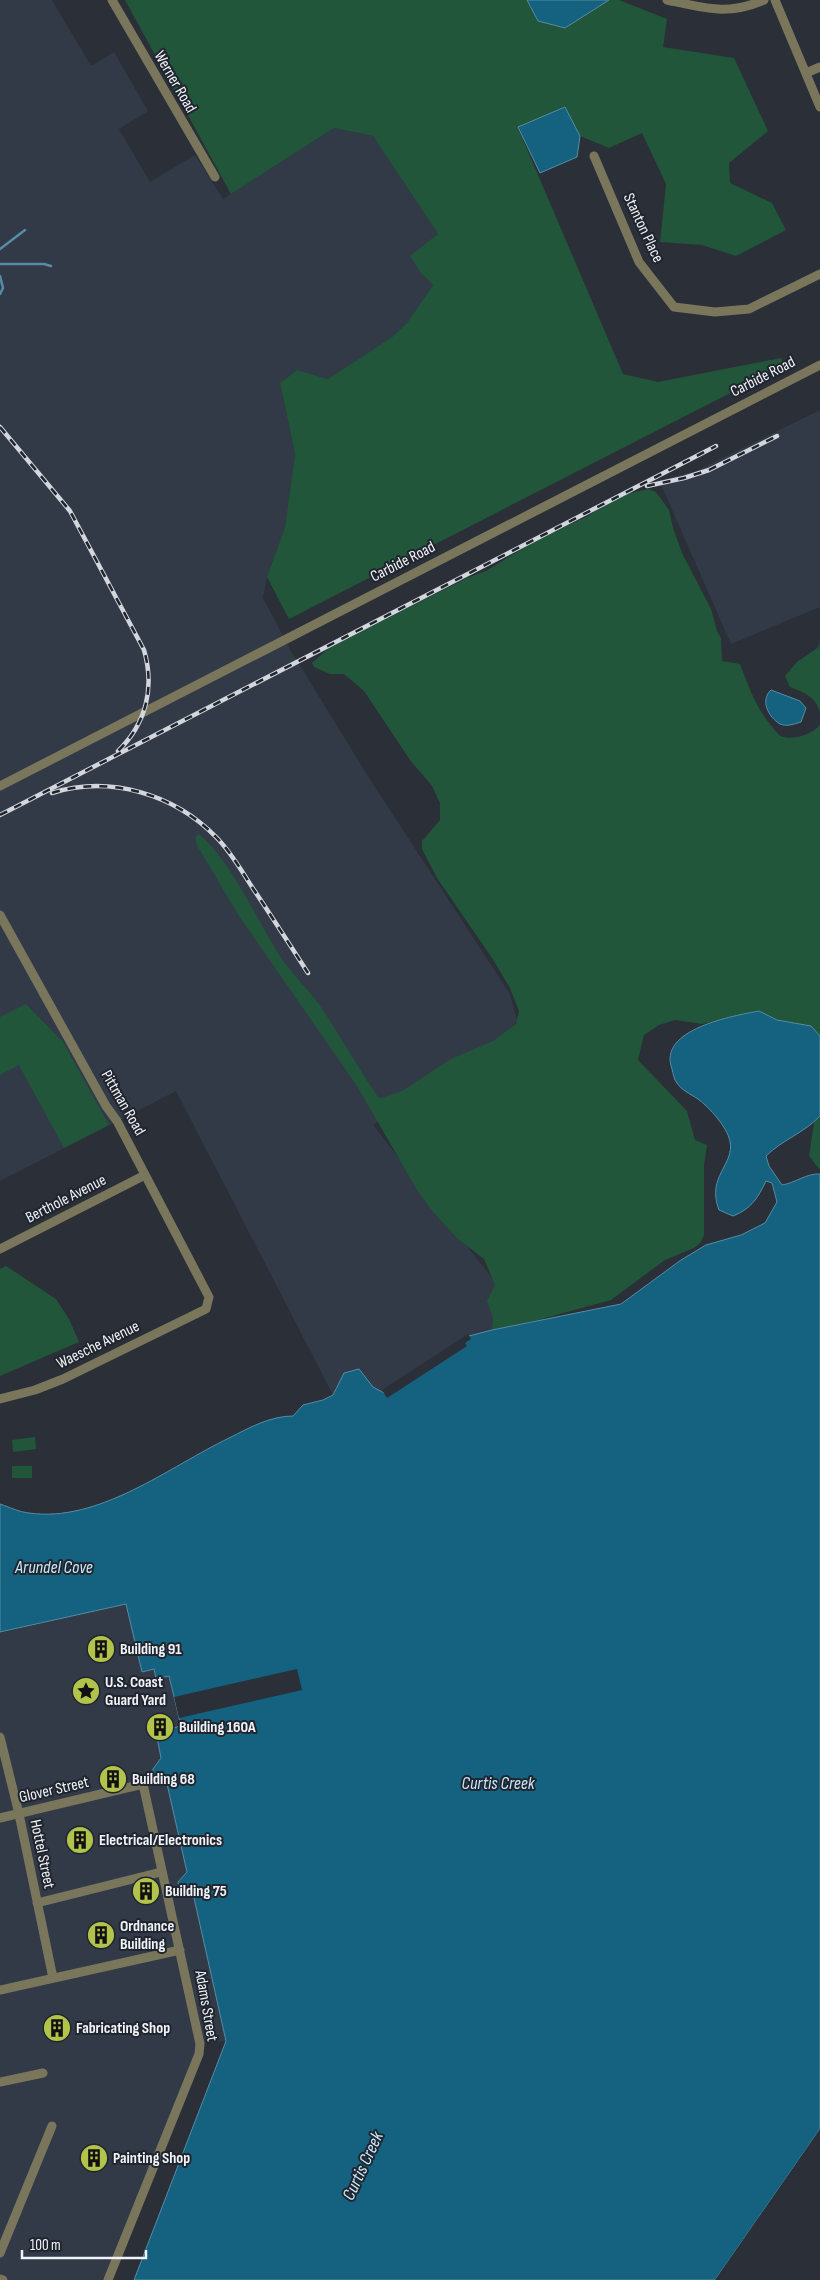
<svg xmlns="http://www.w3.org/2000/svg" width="820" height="2280" viewBox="0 0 820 2280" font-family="'Sofia Sans Condensed',sans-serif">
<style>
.built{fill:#323a48}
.green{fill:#21563a}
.water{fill:#146180;stroke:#568da4}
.pier{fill:#2a2f38}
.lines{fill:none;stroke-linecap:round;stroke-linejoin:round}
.stream{stroke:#568da4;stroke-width:2.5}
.minor{stroke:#79765c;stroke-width:9}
.rail-casing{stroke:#d3d6dd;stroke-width:4.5}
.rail{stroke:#20252e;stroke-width:2.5;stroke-dasharray:8;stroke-linecap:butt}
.labels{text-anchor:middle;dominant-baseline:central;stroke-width:4;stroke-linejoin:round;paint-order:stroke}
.street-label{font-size:16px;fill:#f0f3f9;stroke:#20252e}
.poi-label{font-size:16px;font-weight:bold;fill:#f0f3f9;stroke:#20252e;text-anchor:start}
.water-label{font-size:18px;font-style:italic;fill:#c4e9fc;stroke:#20252e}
</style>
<rect width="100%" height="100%" fill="#2a2f38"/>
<path class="built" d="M0,0h52l39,66 23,-14 34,59 -29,18 31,53 45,-27 28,44 111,-71 39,8 65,98 -17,39 12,12 -26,38 -15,14 -64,42 -31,-9 -17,13 15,71 -10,73 -18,50 -4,21 28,53 80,130 139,213 7,27 -17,25 -127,79 154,198 -140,75 -54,-3 -157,-304 -176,90z
M820,410v197l-89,37 -72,-164 35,-8z
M127,1604l15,68 12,-3 15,7 12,50 -28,43 1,8 13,7 20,88 -9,10 16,15 32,144 -26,3 -92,236h-105l-3,-1v-646z"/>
<path class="green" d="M125,0h402l11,21 27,7 44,-28h10l48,19 -4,28 71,11 34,73 -39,32 1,20 42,20 14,27 -50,26 -34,-11 -42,-3 6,-58 -24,-51 -33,15 -29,-12 -15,-29 -47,21 105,246 35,8 123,-24 4,7 -496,254 -22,-42 18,-50 10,-73 -15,-71 17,-13 31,9 64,-42 15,-14 26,-38 -12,-12 -11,-17 28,-22 -65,-98 -39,-8 -103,66z
M648,489l8,3 13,18 4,18 9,25 29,56 6,22 4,7 1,23 18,3c12,31 17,47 40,72 12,5 31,-1 40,-11v311l-9,-10 -34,-6 -18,-9 -57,13 -27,-4 -16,5 -15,10 -6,25 49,51 8,29 12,5 -3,20v70l-3,7 -7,6 -29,12 -54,40 -73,20 -46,10 1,-12 -6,-17 8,-16 -11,-26 -26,-20 -24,-26 -17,-23 -60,-104 -118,-170 -41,-69 -3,-9 3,-4c27,18 60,86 78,116 13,22 33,39 47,60 19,29 36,59 55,87l4,1 20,-7 49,-32 42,-18 23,-17 3,-13 -9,-23 -18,-30 -55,-80 -15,-29v-8l18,-21v-17l-8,-17 -22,-26 -46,-69 -20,-17h-14l-16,-7 -2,-4 16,-14 19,-11 120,-60 19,-7 49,-30 53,-25 26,-17 12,-5z
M820,638v75c-3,-16 -17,-21 -30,-26l-5,-11 12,-14 19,-13 3,-3z
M26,1004l37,38 46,83 -45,23 -45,-83 -19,10v-58z
M820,1116v54l-11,-14 5,-33z
M6,1266l50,33 13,20 10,23 -79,34v-107z
M35,1437l1,12 -23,3 -1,-12z
M12,1466h20v12h-20z"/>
<path class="water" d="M527,0h82l-44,28 -27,-7z
M565,107l15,29 -3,21 -37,16 -22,-46z
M771,690l29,11 6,7 -5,14c-7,2 -14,5 -21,2 -12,-7 -20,-24 -9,-34z
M759,1011l18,9 34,6 9,10v80c-16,17 -38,24 -54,40l3,10 13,19c13,-2 25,-12 38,-11v955l-105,151h-581l92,-239 -32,-143 -14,-7 -2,-9 9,-10 -20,-88 -13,-7 -1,-8 8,-11 -5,-26 25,-6 -12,-50 -13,3 -2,-10 -12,3 -16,-68 -126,28v-128c9,3 19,8 29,9 70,10 140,-46 200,-75 20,-10 41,-22 64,-22l10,-11 20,-5 10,-5 11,-22 15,-4 14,18 11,6 85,-57 23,-6 129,-26 60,-44 25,-15 35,-10 24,-12 12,-21 -5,-19 -6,-2c-8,17 -15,28 -33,35l-14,-6c-13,-34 16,-45 11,-69 -3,-14 -20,-33 -32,-42 -6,-4 -17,-9 -21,-16 -3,-3 -4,-10 -5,-14 -15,-40 61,-53 87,-58z"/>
<path class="pier" d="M468,1334l3,5 -6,4 2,3 -80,52 -5,-8z
M297,1669l5,21 -123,28 -5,-21z
M820,2129v4l-102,147h-3z"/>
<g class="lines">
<path class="stream" d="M0,249l25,-19
M0,264h44l7,2
M0,276l3,12 -3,6"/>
<path class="minor" d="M112,0l103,177
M667,0c38,8 60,16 97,0
M775,0l45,107
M806,73l14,-6
M594,156l45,106 35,45 41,5 34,-3 71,-35
M0,786l820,-421
M0,915l106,191 11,15 92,176 -3,12 -143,70 -28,11 -35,9
M0,1249l145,-74
M0,1737l19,77 34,164
M0,1818l143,-34 57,260 -1,10 -91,226
M37,1903l124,-31
M0,1990l180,-40
M0,2082l43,-9
M0,2253l52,-127
M0,2279l3,1"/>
<defs>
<path id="rail" d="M0,427l70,84 74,139c11,38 2,74 -26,101
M647,486l37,-8 25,-8 68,-34
M52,793c58,-18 122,1 164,44 16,16 26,35 38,53 18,27 36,55 54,83
M0,815l716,-369"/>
</defs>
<use href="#rail" class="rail-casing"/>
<use href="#rail" class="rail"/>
</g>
<defs>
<symbol id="building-disc" viewBox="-11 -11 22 22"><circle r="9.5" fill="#b2c34b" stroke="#20252e"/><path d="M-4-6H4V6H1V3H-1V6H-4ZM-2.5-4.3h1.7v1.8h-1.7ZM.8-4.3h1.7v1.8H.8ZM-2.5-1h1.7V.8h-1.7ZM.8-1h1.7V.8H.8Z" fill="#111"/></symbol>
<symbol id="sight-disc" viewBox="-11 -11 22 22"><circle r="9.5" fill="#b2c34b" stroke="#20252e"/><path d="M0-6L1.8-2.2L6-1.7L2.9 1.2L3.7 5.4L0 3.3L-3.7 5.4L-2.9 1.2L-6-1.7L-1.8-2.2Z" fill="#111"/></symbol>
</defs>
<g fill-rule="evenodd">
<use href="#building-disc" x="85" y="1633" width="32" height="32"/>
<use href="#sight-disc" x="70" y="1675" width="32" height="32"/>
<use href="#building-disc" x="144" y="1711" width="32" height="32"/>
<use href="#building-disc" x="97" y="1763" width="32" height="32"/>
<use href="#building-disc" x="64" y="1824" width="32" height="32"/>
<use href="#building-disc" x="130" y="1875" width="32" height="32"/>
<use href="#building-disc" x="85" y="1919" width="32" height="32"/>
<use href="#building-disc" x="41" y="2012" width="32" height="32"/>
<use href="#building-disc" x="78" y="2142" width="32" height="32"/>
</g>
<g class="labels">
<g class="street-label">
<text transform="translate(175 82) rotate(60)">Werner Road</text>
<text transform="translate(643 228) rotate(65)">Stanton Place</text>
<text transform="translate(763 377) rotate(-27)">Carbide Road</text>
<text transform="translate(403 562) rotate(-27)">Carbide Road</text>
<text transform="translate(123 1103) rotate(60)">Pittman Road</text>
<text transform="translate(66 1199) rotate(-27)">Berthole Avenue</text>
<text transform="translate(98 1345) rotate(-26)">Waesche Avenue</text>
<text transform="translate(54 1790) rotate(-13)">Glover Street</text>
<text transform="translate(42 1854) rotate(78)">Hottel Street</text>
<text transform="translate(206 2006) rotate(80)">Adams Street</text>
</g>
<g class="poi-label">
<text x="120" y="1649">Building 91</text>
<text x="105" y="1682">U.S. Coast<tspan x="105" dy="18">Guard Yard</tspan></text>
<text x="179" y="1727">Building 160A</text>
<text x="132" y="1779">Building 68</text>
<text x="99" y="1840">Electrical/Electronics</text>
<text x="165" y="1891">Building 75</text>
<text x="120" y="1926">Ordnance<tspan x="120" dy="18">Building</tspan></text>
<text x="76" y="2028">Fabricating Shop</text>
<text x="113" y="2158">Painting Shop</text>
</g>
<g class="water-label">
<text x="54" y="1567">Arundel Cove</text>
<text x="498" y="1783">Curtis Creek</text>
<text transform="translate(363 2166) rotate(-65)">Curtis Creek</text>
</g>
</g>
<path d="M22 2250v8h124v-8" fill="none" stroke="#f0f3f9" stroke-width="2.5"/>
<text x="30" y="2250" font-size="15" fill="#f0f3f9" stroke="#20252e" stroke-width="4" paint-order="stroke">100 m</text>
</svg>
